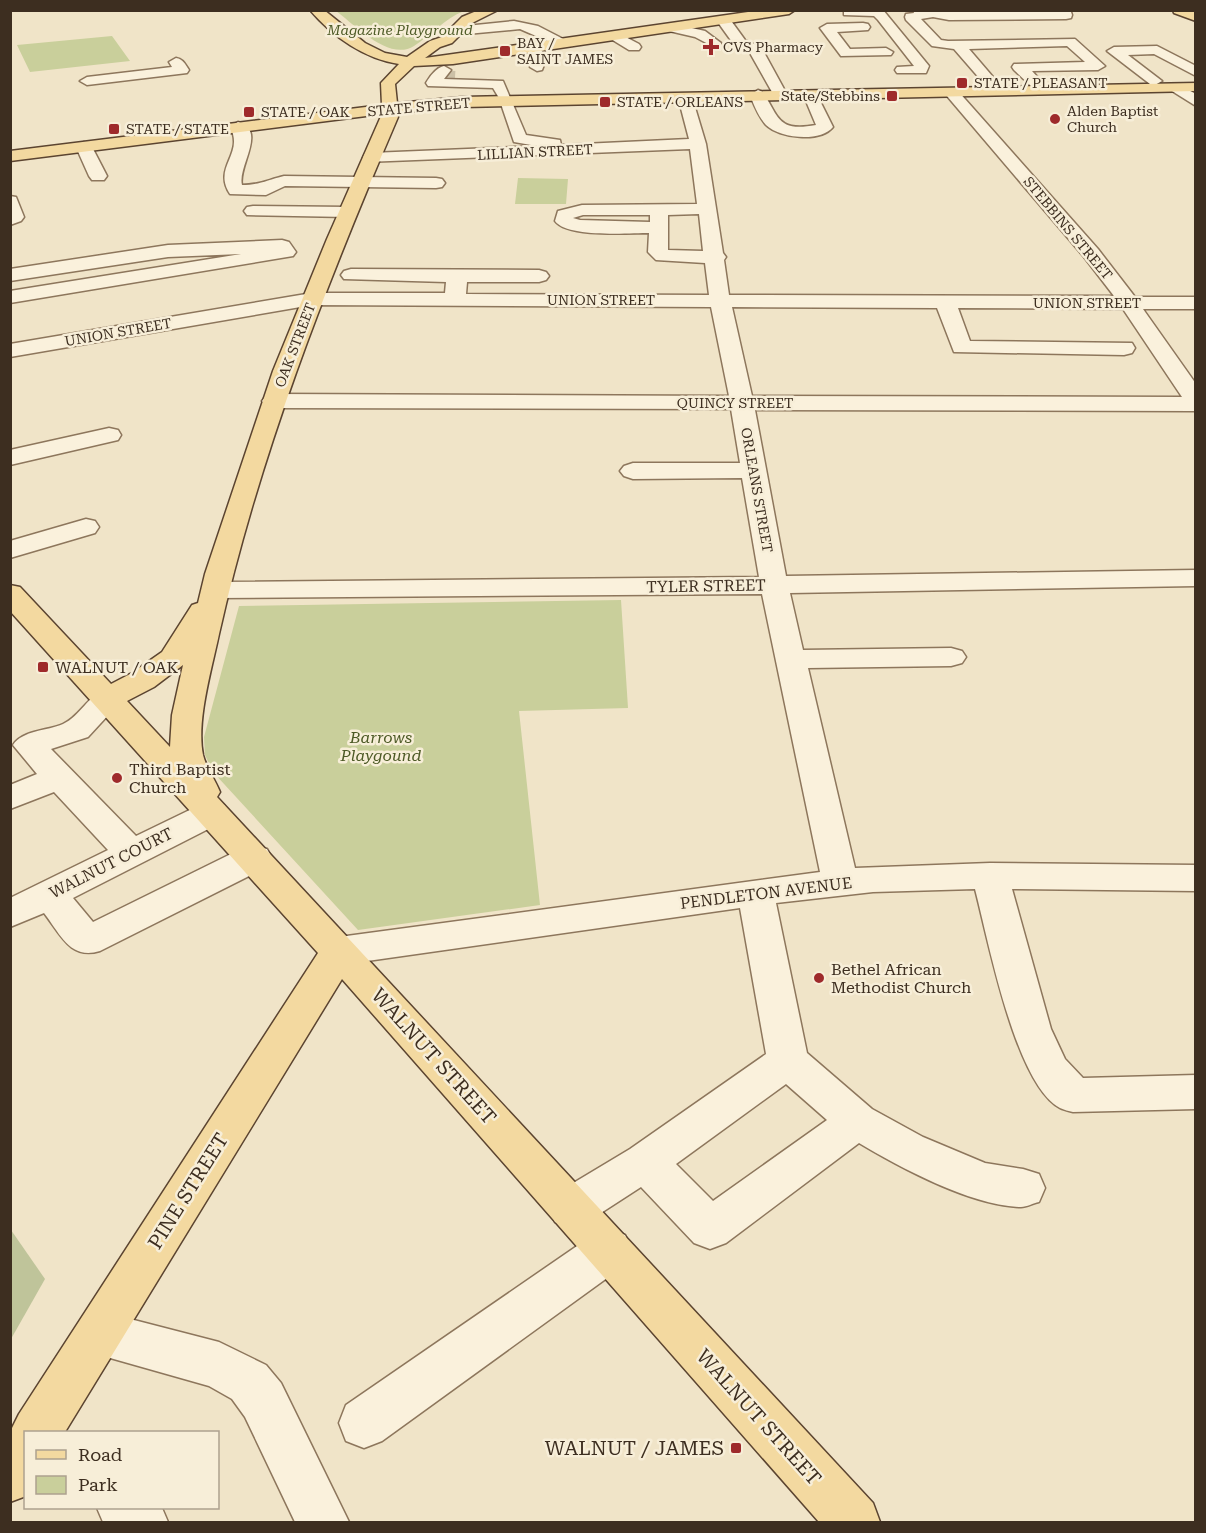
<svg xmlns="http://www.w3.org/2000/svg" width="1206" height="1533" viewBox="0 0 1206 1533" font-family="'Roboto Serif',serif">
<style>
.green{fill:#c9cf9b}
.cemetery{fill:#bfc49a}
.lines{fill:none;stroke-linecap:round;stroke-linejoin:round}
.minor-tunnel{stroke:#ccc0a6;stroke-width:14;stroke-dasharray:14 7;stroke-linecap:butt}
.minor-casing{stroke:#8d765c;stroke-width:3}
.major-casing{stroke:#5b4430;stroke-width:3}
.minor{fill:#faf1dc;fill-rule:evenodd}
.major{fill:#f3d9a0;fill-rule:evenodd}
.poi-dot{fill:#9e2a2b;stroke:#f7eed8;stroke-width:2}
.labels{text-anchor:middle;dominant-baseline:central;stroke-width:5;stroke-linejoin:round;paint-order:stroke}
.far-park-label{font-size:14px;font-style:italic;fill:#4d5a26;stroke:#f7eed8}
.far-poi-label{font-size:14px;fill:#3d2e20;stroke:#f7eed8;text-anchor:start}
.far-street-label{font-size:14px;fill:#3d2e20;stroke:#f7eed8}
.street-label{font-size:16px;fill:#3d2e20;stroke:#f7eed8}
.poi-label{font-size:16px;fill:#3d2e20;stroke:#f7eed8;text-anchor:start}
.park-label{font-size:16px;font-style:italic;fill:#4d5a26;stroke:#f7eed8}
.near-street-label{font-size:20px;fill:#3d2e20;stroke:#f7eed8}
.near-poi-label{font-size:20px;fill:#3d2e20;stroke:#f7eed8;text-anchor:end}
</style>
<rect width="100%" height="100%" fill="#f0e4c8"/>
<path class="green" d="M336,11h128c-20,8 -33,24 -50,35 -25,16 -60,-22 -78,-35z
M112,36l18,25 -100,11 -13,-27z
M518,178l50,1 -2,25h-51z
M621,600l7,108 -109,3 21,194 -182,25 -145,-158 -8,-17 -1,-18 35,-131z"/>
<path class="cemetery" d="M11,1230l34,49 -34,60z"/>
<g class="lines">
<path class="minor-tunnel" d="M441,77l16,1"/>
<defs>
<path id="minor" d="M844,10h39l46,56 -3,7h-29l-2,-3 2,-3 17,-1 -36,-46 -4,-4 -30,-1z
M913,10l158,2 1,3 -1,3 -5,1 -117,1 -16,-3 -12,2 20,21 7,1 127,-2 30,27 -7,4 -66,1 11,12 -7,4 -5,-1 -17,-16 -2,-3 2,-3 71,-2 -18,-16 -98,3 30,35 -2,3h-10l-33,-38 -22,-3 -26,-26 -1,-3 1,-3 8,-1z
M724,17l5,1 16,22 16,7 23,42 -2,3h-10l-22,-39 -15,-7 -18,-25z
M514,21l24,5 33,17 -2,3h-10l-39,-17 -64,6 -7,-4 7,-4z
M863,23l5,1 2,3 -2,3 -31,2 13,17 36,-1 7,4 -2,3 -50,1 -21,-28 7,-4z
M674,24l31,7 16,12 -7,4 -19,-10 -26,-6 -2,-3 2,-3z
M616,32l23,12 2,3 -2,3h-10l-18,-11 -2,-3z
M532,44c12,3 15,16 10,26l-5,1 -7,-4 -1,-14 -4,-5z
M1157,46l39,20v10l-42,-22 -26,1 34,26 -7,4 -5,-1 -43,-33 7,-4z
M176,58c7,1 9,6 13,12l-2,3 -100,12 -7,-4 7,-4 85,-10 -3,-5z
M444,66l7,4 -7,9 59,2 23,54 34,5 1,5 128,-6 -11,-42 3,-3h10l15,50 17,109 3,4 -2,3 5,35 385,1 -30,-39 -137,-161 -2,-3 7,-4 5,1 141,159 37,48h61v12h-53l53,75v27l-441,-1 31,166 410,-6v16l-406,7 13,57 148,-2 11,3 4,6 -4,6 -11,3 -143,2 47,200 135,-5 206,2v26l-184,-2 39,140 14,30 18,19 113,-3v34l-123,3c-4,-1 -9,-2 -13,-4 -45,-24 -72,-170 -85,-219l-102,3 -97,11 31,150 65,56 51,28 62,26 38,6 16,5 6,14 -6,14c-6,1 -12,5 -18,5 -49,-1 -120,-39 -162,-64l-133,100 -16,6 -16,-6 -53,-56 -54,35 -16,6 -16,-6 -6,-14 6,-14 75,-45 136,-95 -26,-146 -401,57 -13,-4 -6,-10 6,-10 13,-4 481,-65 -58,-278 -546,4 -10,-2 -4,-6 4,-6 10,-2 543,-5 -17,-99 -109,1 -9,-3 -4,-5 4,-5 9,-3h107l-9,-54 -457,-1 -8,-2 -4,-5 4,-5 8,-2 455,2 -18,-89 -399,-2 -302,52v-13l302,-51h133l1,-11 -102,-3 -3,-4 3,-4 7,-2 188,1 7,2 3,4 -3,4 -7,2h-72l-1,12 243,1 -4,-32 -49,-3 -8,-8 1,-19c-20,0 -82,5 -94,-12l3,-10 24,-6 115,-1 -7,-55 -325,13 -2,-4 2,-4 6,-1 166,-7 -23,-4 -15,-44 -6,-10 -65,-2 -2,-3c4,-7 10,-15 18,-17zM699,214l4,37 -35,-1v-35zM583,215h67v7l-70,-2 -7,-2zM732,307l205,1 17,44 170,3 8,-2 3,-5 -3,-5 -162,-2 -12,-33 165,1 59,88 -430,-1zM786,1084l41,36 -114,81 -37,-37z
M1177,84l19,10v12l-24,-15 -2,-3z
M758,90l5,2c16,26 15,40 53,33l-13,-31 2,-3h10l18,36c-13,16 -54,11 -67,-2 -8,-9 -12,-20 -16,-30z
M238,122c30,8 -1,45 4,63 18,0 25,-5 42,-9l152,2 6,1 3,4 -3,4 -6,1 -151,-2 -19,9 -36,-1c-18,-27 15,-40 0,-67z
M84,142l8,5 15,29 -3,4h-12l-3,-4 -13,-29z
M10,196l6,1 8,20 -3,4 -11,4z
M253,206l95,1 6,1 3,4 -3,4 -6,1 -101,-2 -3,-4 3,-4z
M282,240l7,2 7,10 -3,4 -283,47v-12l231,-37 -73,3 -158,24v-12l158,-24z
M109,428l9,2 3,5 -3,5 -108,25v-15z
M86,519l9,2 4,6 -4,6 -85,25v-17z
M107,690l11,2 5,7 -35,38 -37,12 85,87 64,-31 12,-3 12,3 5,8 -5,8 -151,77 20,24 148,-73 13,-3 13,3 5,9 -5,9 -167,84c-30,9 -39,-16 -56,-38l-34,14v-29l98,-48 -54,-58 -44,17v-24l27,-11 -24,-29c10,-15 34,-14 50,-21 18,-8 24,-29 44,-34z
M609,1229l16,6 7,15 -7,15 -243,176 -18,7 -18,-7 -7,-18 7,-18 247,-170z
M99,1311l120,31 47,23 15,18 68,139h-54l-50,-105 -13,-18 -23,-13 -127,-36 -7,-16 7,-16z
M97,1508h65l6,14h-65z"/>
<path id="major" d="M310,10h14l41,33 20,10 22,4 23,-16 12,-4 20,-20 17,-7h19l-26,13 -20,20 -12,4 -15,11 337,-48h33l-6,4 -336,50 -39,2 -19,18 2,19 66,-6 733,-14v8l-733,16 -66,6 1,4c-72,168 -139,338 -179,517 -7,34 -23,87 -16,121 3,12 12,25 17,37l-3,5 656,706 7,19h-61l-477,-543 -277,453h-39v64l-16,6v-70l9,-18 299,-461 -308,-342v-26l10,2 91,97 21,-11 30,-21 30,-47 6,-2 7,-29 68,-203 54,-132 55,-125 -372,47v-10l372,-46 -1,-22 18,-19c-34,-5 -66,-27 -89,-54zM183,665l-11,50 -2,32 -43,-46 27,-14z
M1173,10l23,2v9l-22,-8z"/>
</defs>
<use href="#minor" class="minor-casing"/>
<use href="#major" class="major-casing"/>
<use href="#minor" class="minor"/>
<use href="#major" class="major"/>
</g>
<g class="poi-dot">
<path d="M708 38h6v6h6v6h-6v6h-6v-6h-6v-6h6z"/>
<rect x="499" y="45" width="12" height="12" rx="3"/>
<rect x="956" y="77" width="12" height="12" rx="3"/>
<rect x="886" y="90" width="12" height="12" rx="3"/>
<rect x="599" y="96" width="12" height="12" rx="3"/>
<rect x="243" y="106" width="12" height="12" rx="3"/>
<circle cx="1055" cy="119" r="6"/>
<rect x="108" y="123" width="12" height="12" rx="3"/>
<rect x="37" y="661" width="12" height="12" rx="3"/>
<circle cx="117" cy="778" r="6"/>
<circle cx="819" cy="978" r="6"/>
<rect x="730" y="1442" width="12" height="12" rx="3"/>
</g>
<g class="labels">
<g class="far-park-label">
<text x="400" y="30">Magazine Playground</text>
</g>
<g class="far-poi-label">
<text x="517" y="43">BAY /<tspan x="517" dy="16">SAINT JAMES</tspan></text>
<text x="723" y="47">CVS Pharmacy</text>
<text x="974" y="83">STATE / PLEASANT</text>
<text x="880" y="96" text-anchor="end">State/Stebbins</text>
<text x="617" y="102">STATE / ORLEANS</text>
<text x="1067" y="111">Alden Baptist<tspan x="1067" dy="16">Church</tspan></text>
<text x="261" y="112">STATE / OAK</text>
<text x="126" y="129">STATE / STATE</text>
</g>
<g class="far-street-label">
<text transform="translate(419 107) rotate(-5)">STATE STREET</text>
<text transform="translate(535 152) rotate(-3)">LILLIAN STREET</text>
<text transform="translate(1068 228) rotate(50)">STEBBINS STREET</text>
<text x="601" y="300">UNION STREET</text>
<text x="1087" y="303">UNION STREET</text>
<text transform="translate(118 332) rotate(-10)">UNION STREET</text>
<text transform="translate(295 345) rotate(-69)">OAK STREET</text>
<text x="735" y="403">QUINCY STREET</text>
<text transform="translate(757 490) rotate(80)">ORLEANS STREET</text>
</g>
<g class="street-label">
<text transform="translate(706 586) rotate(-1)">TYLER STREET</text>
<text transform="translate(111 863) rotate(-27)">WALNUT COURT</text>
<text transform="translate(766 893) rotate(-7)">PENDLETON AVENUE</text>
</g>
<g class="poi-label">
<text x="55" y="667">WALNUT / OAK</text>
<text x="129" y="769">Third Baptist<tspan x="129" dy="18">Church</tspan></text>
<text x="831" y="969">Bethel African<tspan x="831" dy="18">Methodist Church</tspan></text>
</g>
<g class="park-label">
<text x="381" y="737">Barrows<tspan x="381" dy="18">Playgound</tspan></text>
</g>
<g class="near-street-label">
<text transform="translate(434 1056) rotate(48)">WALNUT STREET</text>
<text transform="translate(188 1191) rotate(-58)">PINE STREET</text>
<text transform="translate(759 1417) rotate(48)">WALNUT STREET</text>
</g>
<g class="near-poi-label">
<text x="724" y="1448">WALNUT / JAMES</text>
</g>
</g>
<rect width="1206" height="1533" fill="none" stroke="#3d2e20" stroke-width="24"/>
<rect x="24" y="1431" width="195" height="78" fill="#f7eed8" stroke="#ada18e" stroke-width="1.5"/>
<rect x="36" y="1450" width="30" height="9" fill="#f3d9a0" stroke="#ada18e" stroke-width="1.5"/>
<text x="78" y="1461" font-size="18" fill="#3d2e20">Road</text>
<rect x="36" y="1476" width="30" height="18" fill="#c9cf9b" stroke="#ada18e" stroke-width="1.5"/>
<text x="78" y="1491" font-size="18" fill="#3d2e20">Park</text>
</svg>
